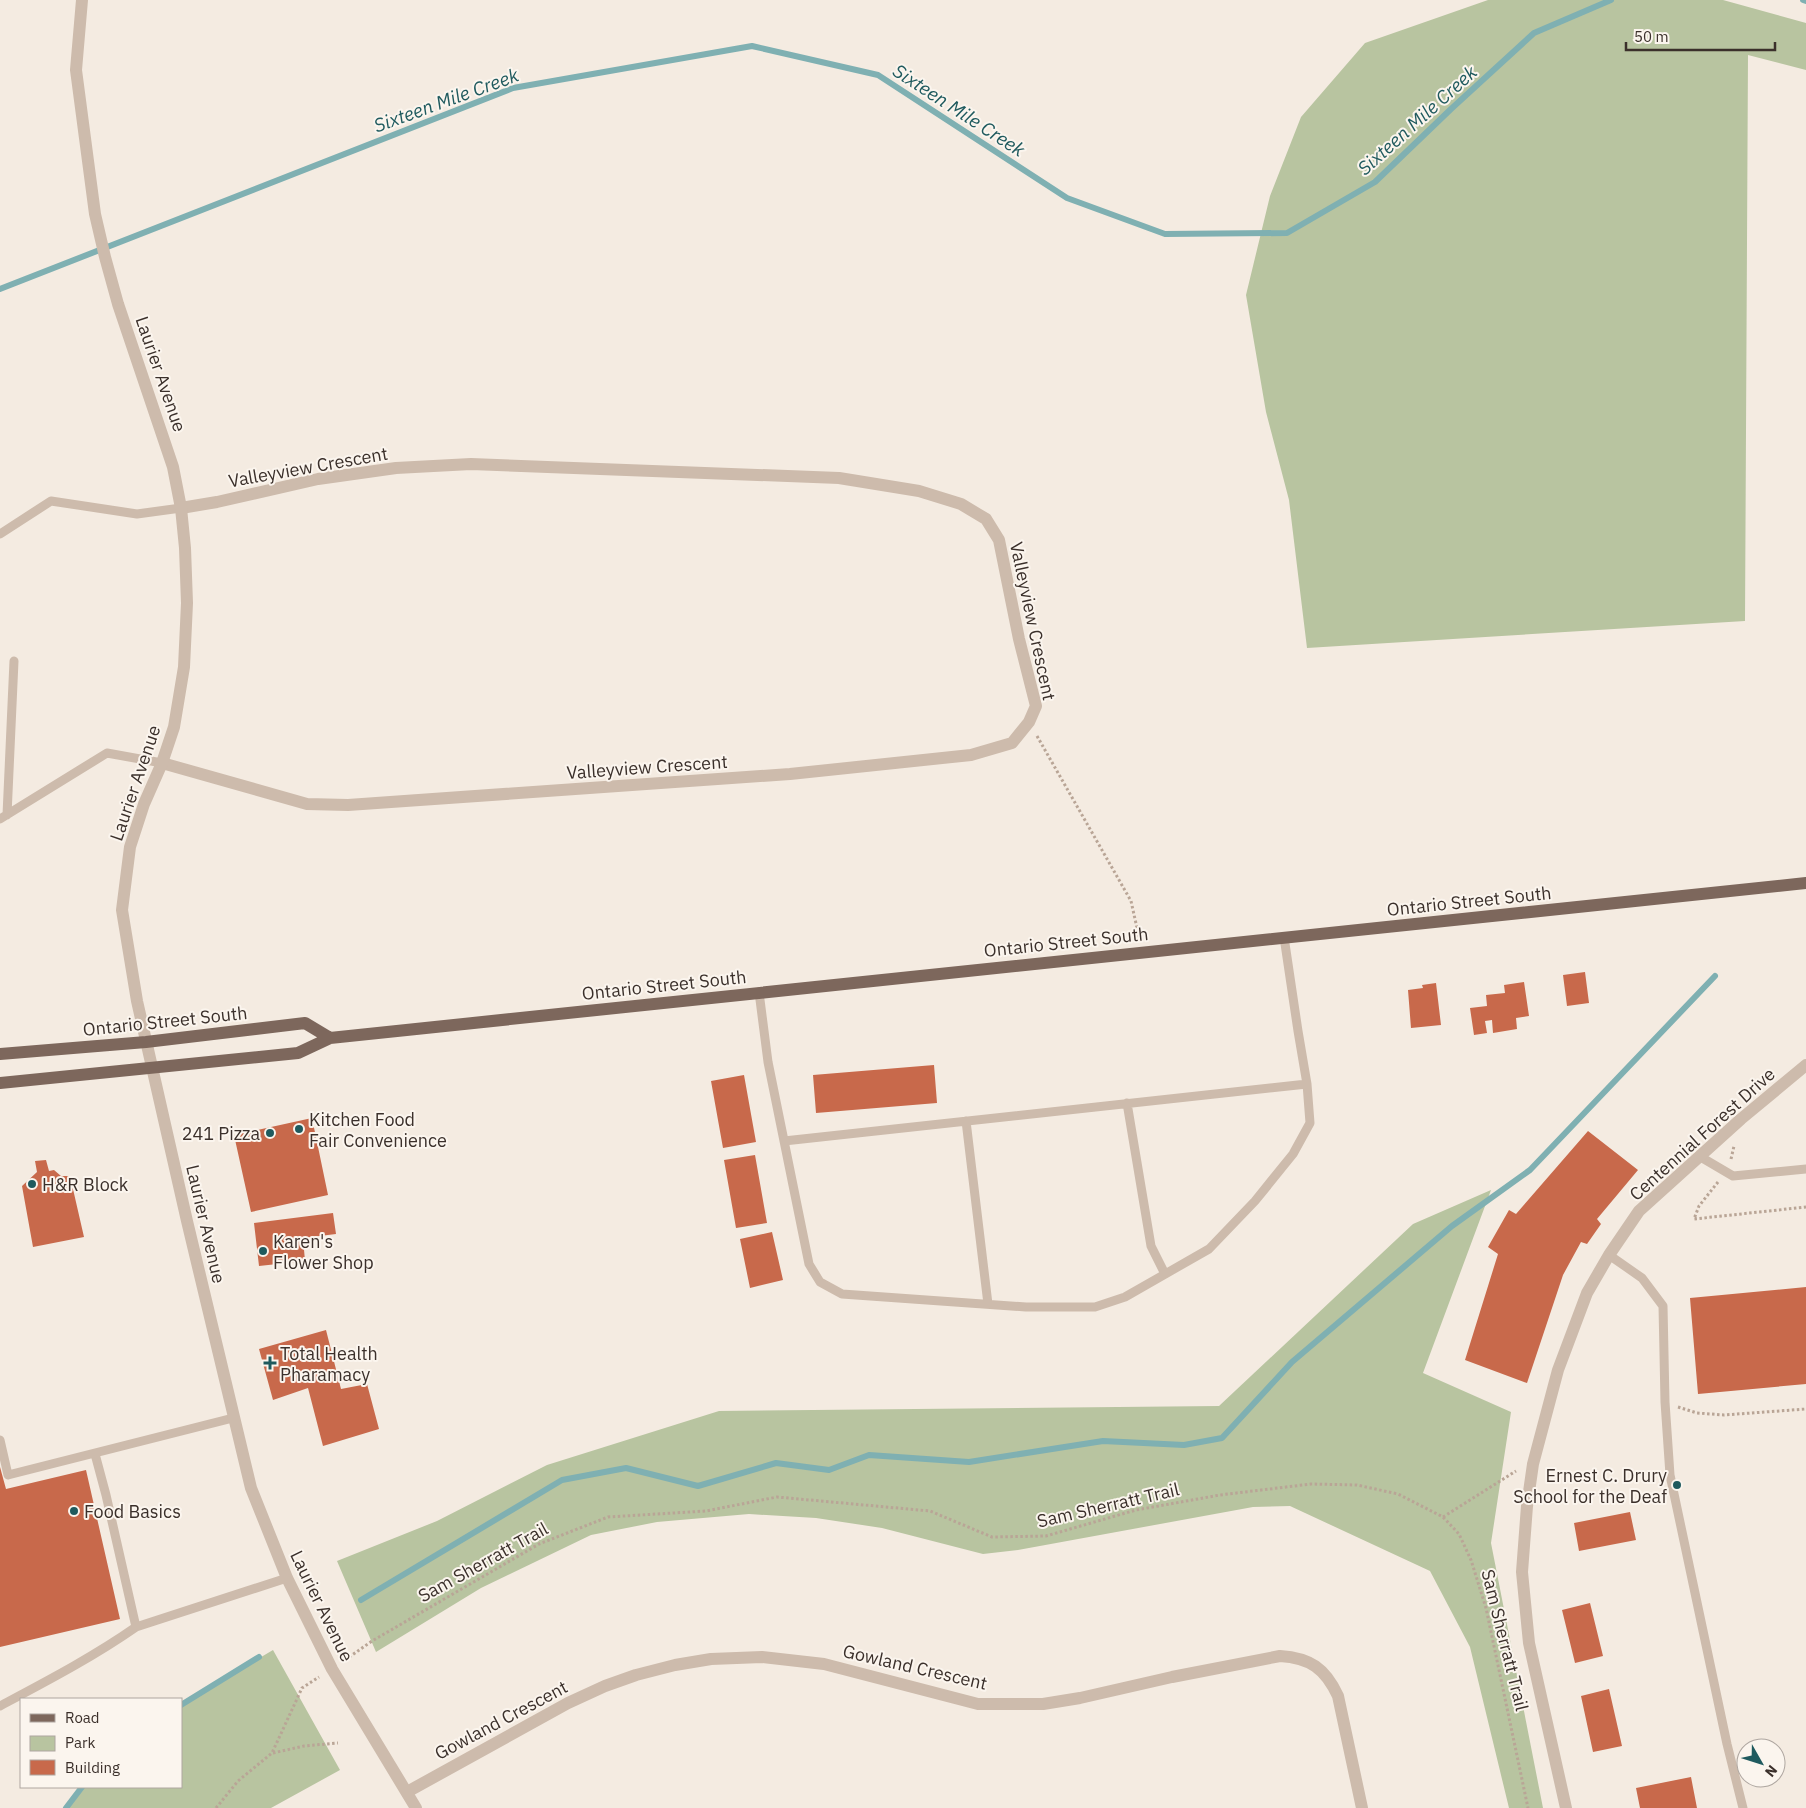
<svg xmlns="http://www.w3.org/2000/svg" width="1806" height="1808" viewBox="0 0 1806 1808" font-family="'IBM Plex Sans',sans-serif">
<style>
.green{fill:#b8c4a0}
.lines{fill:none;stroke-linecap:round;stroke-linejoin:round}
.stream{stroke:#7fb0b2;stroke-width:6}
.building{fill:#c8694b}
.path{stroke:#b9a596;stroke-width:3;stroke-dasharray:2.5 2.5;stroke-linecap:butt}
.service{stroke:#cdbbac;stroke-width:9}
.minor{stroke:#cdbbac;stroke-width:12}
.tertiary{stroke:#cdbbac;stroke-width:12}
.primary{stroke:#7d675c;stroke-width:12}
.poi-dot{fill:#1f5a5e;stroke:#fbf5ee;stroke-width:2}
.labels{text-anchor:middle;dominant-baseline:central;stroke-width:4;stroke-linejoin:round;paint-order:stroke}
.street-label{font-size:18px;fill:#3b302b;stroke:#fbf5ee}
.poi-label{font-size:18px;fill:#3b302b;stroke:#fbf5ee;text-anchor:start}
.water-label{font-size:19px;font-style:italic;fill:#1f5a5e;stroke:#fbf5ee}
</style>
<rect width="100%" height="100%" fill="#f4ebe1"/>
<path class="green" d="M1488,0h235l83,23v47l-58,-15 -3,566 -438,27 -18,-148 -23,-88 -20,-117 24,-99 31,-79 64,-74z
M1491,1190l-68,183 88,39 -20,131 52,265h-34l-39,-161 -40,-76 -140,-65 -37,1 -235,43 -35,4 -101,-26 -66,-10 -67,-4 -92,8 -66,13 -110,53 -105,64 -39,-91 100,-40 110,-56 172,-54 500,-5 194,-182z
M273,1650l67,120 -69,38h-205l16,-21h99v-82z"/>
<g class="lines">
<path class="stream" d="M1803,0l3,1
M0,289l513,-201 239,-42 126,29 189,123 98,36 122,-1 88,-51 76,-73 83,-76 77,-33
M361,1600l201,-120 64,-12 72,18 78,-23 53,7 40,-15 100,7 134,-21 81,4 38,-7 70,-76 160,-136 78,-56 185,-194
M181,1705l78,-48
M66,1808l16,-21"/>
</g>
<path class="building" d="M1585,972l4,31 -22,3 -4,-31z
M1524,982l5,34 -13,2 1,11 -24,4 -1,-13 -7,1 2,12 -13,2 -4,-27 17,-2 -1,-11 19,-2 -1,-8z
M1436,983l5,42 -30,3 -3,-38 15,-2 -1,-3z
M934,1065l3,38 -121,10 -3,-38z
M744,1075l12,67 -33,6 -12,-67z
M312,1118l16,77 -77,17 -17,-77z
M1588,1131l50,39 -41,49 4,5 -14,20 -6,-2 -18,33 -36,108 -62,-23 33,-106 -10,-7 21,-37 7,4z
M755,1155l12,68 -31,5 -12,-68z
M46,1160l3,11 5,-1 7,6h9l14,61 -51,10 -11,-61 15,-14 -2,-11z
M333,1213l3,21 -33,4 2,23 -46,5 -5,-43z
M772,1232l11,48 -33,8 -10,-49z
M1806,1287v97l-108,10 -8,-96z
M326,1330l15,59 26,-5 12,45 -56,17 -15,-58 -35,12 -14,-51z
M0,1467l6,22 80,-19 34,149 -120,28z
M1630,1512l6,28 -57,11 -5,-28z
M1590,1603l13,53 -28,7 -13,-53z
M1609,1689l13,57 -29,6 -12,-56z
M1691,1777l6,31h-57l-4,-20z"/>
<g class="lines">
<path class="path" d="M1037,736l94,165 8,36
M1731,1159l3,-13
M1718,1182l-19,24 -5,13 112,-12
M1678,1407l19,6 27,2 82,-6
M1443,1517l73,-46
M345,1660l27,-19 167,-97 69,-27 98,-6 71,-14 153,14 62,26 54,-1 90,-26 84,-15 91,-11 46,1 41,9 45,23 16,17 12,26 15,48 42,200
M273,1753l31,-7 34,-3
M216,1808l22,-27 34,-28 30,-65 17,-11"/>
<path class="service" d="M0,534l51,-33 86,13 44,-6
M7,815l7,-154
M0,819l107,-66 55,10
M759,992l9,70 41,202 11,18 22,12 184,13h69l30,-10 84,-48 46,-48 38,-47 17,-31 -3,-39 -9,-53 -14,-94
M1127,1103l24,143 14,28
M966,1121l22,183
M784,1141l523,-57
M1699,1156l34,20 73,-7
M1609,1255l33,23 21,28 2,96 5,73 57,269 16,64
M0,1440l8,35 225,-57
M95,1454l11,41 30,132 151,-49
M0,1706c47,-25 93,-49 136,-79"/>
<path class="minor" d="M162,763l145,41 41,1 442,-31 181,-19 41,-12 17,-21 7,-16 -17,-67 -20,-99 -13,-21 -25,-15 -42,-13 -80,-13 -368,-14 -75,4 -78,11 -101,23 -36,6
M407,1792l161,-89 37,-17 31,-11 39,-10 36,-6 51,-2 62,7 154,40h65l37,-6 92,-21 108,-21c30,2 45,12 58,40l24,112
M1566,1808l-37,-165 -7,-71 5,-66 6,-42 25,-94 29,-77 22,-38 30,-44 102,-92 65,-54"/>
<path class="tertiary" d="M82,0l-6,70 19,144 10,43 13,47 55,163 8,41 4,40 2,55 -3,64 -10,60 -12,36 -18,41 -14,43 -8,63 15,91 50,220 64,267 36,90 45,91 84,139"/>
<path class="primary" d="M0,1054l146,-12 159,-19 25,15
M0,1083l298,-30 32,-15 1476,-155"/>
</g>
<g class="poi-dot">
<circle cx="299" cy="1129" r="5"/>
<circle cx="270" cy="1133" r="5"/>
<circle cx="32" cy="1184" r="5"/>
<circle cx="263" cy="1251" r="5"/>
<path d="M267.5 1355.5h5v5h5v5h-5v5h-5v-5h-5v-5h5z"/>
<circle cx="1677" cy="1485" r="5"/>
<circle cx="74" cy="1511" r="5"/>
</g>
<g class="labels">
<g class="street-label">
<text transform="translate(161 374) rotate(71)">Laurier Avenue</text>
<text transform="translate(308 467) rotate(-10)">Valleyview Crescent</text>
<text transform="translate(1033 621) rotate(78)">Valleyview Crescent</text>
<text transform="translate(647 767) rotate(-4)">Valleyview Crescent</text>
<text transform="translate(135 783) rotate(-71)">Laurier Avenue</text>
<text transform="translate(1469 901) rotate(-6)">Ontario Street South</text>
<text transform="translate(1066 942) rotate(-6)">Ontario Street South</text>
<text transform="translate(664 985) rotate(-6)">Ontario Street South</text>
<text transform="translate(165 1021) rotate(-6)">Ontario Street South</text>
<text transform="translate(1702 1134) rotate(-42)">Centennial Forest Drive</text>
<text transform="translate(206 1224) rotate(77)">Laurier Avenue</text>
<text transform="translate(1108 1505) rotate(-13)">Sam Sherratt Trail</text>
<text transform="translate(483 1562) rotate(-29)">Sam Sherratt Trail</text>
<text transform="translate(322 1606) rotate(64)">Laurier Avenue</text>
<text transform="translate(1505 1640) rotate(76)">Sam Sherratt Trail</text>
<text transform="translate(915 1667) rotate(13)">Gowland Crescent</text>
<text transform="translate(501 1720) rotate(-28)">Gowland Crescent</text>
</g>
<g class="poi-label">
<text x="309" y="1119">Kitchen Food<tspan x="309" dy="21">Fair Convenience</tspan></text>
<text x="260" y="1133" text-anchor="end">241 Pizza</text>
<text x="42" y="1184">H&amp;R Block</text>
<text x="273" y="1241">Karen's<tspan x="273" dy="21">Flower Shop</tspan></text>
<text x="280" y="1353">Total Health<tspan x="280" dy="21">Pharamacy</tspan></text>
<text x="1667" y="1475" text-anchor="end">Ernest C. Drury<tspan x="1667" dy="21">School for the Deaf</tspan></text>
<text x="84" y="1511">Food Basics</text>
</g>
<g class="water-label">
<text transform="translate(446 100) rotate(-20)">Sixteen Mile Creek</text>
<text transform="translate(959 110) rotate(33)">Sixteen Mile Creek</text>
<text transform="translate(1417 120) rotate(-42)">Sixteen Mile Creek</text>
</g>
</g>
<rect x="20" y="1698" width="162" height="90" fill="#fbf5ee" stroke="#aea6a0"/>
<rect x="30" y="1714" width="25" height="8" fill="#7d675c" stroke="#aea6a0"/>
<text x="65" y="1723" font-size="15" fill="#3b302b">Road</text>
<rect x="30" y="1736" width="25" height="15" fill="#b8c4a0" stroke="#aea6a0"/>
<text x="65" y="1748" font-size="15" fill="#3b302b">Park</text>
<rect x="30" y="1760" width="25" height="15" fill="#c8694b" stroke="#aea6a0"/>
<text x="65" y="1773" font-size="15" fill="#3b302b">Building</text>
<g transform="translate(1761 1763) rotate(129)"><circle r="24" fill="#fbf5ee" stroke="#aea6a0"/>
<path d="M0-4L9 19L0 12L-9 19Z" fill="#1f5a5e"/>
<text y="-8" font-size="14" font-weight="bold" text-anchor="middle" fill="#3b302b">N</text>
</g>
<path d="M1626 42v8h149v-8" fill="none" stroke="#3b302b" stroke-width="2.5"/>
<text x="1634" y="42" font-size="15" fill="#3b302b" stroke="#fbf5ee" stroke-width="4" paint-order="stroke">50 m</text>
</svg>
